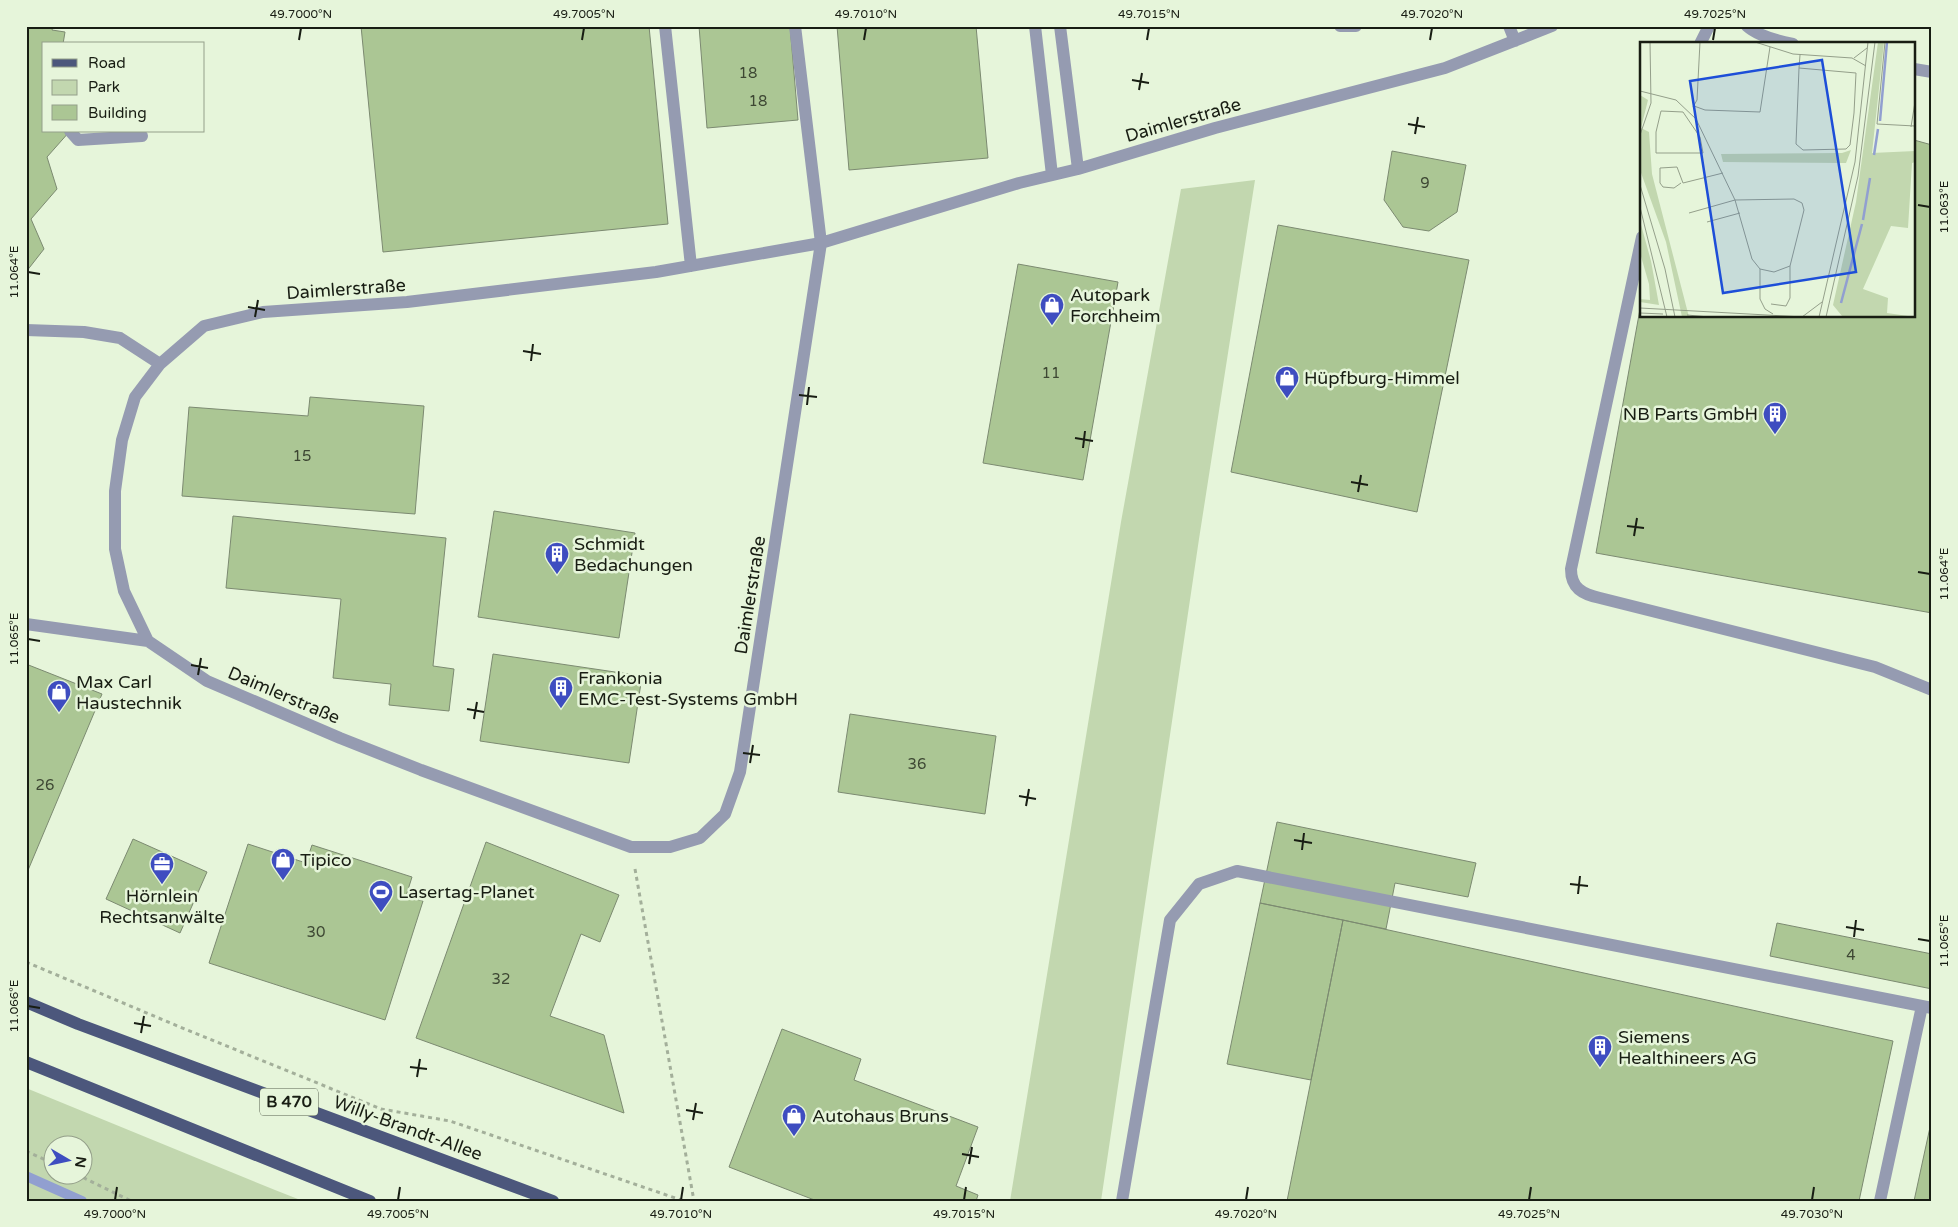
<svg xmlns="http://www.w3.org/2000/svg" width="1958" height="1227" viewBox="0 0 1958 1227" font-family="'Varela Round',sans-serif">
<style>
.green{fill:#c2d7af;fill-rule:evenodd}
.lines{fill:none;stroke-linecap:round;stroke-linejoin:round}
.stream{stroke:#919fd0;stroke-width:10}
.building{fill:#abc694;stroke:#7c8a71}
.path{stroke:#a3af9a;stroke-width:3;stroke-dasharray:4 4;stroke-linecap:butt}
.minor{stroke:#959bb1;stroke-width:12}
.major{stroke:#4c577c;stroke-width:12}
.ticks{fill:none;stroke:#181d13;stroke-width:2}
.labels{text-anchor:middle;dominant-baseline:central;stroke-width:5;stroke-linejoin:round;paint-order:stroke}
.number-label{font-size:15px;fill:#3d4733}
.shield{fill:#e6f5da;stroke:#565e4f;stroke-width:1}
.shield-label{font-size:16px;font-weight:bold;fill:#181d13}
.street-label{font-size:18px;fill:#181d13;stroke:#e6f5da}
.poi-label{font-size:18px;fill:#181d13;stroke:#e6f5da;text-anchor:start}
.inset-river{fill:none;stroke:#919fd0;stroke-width:2.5}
.inset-road{fill:none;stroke:#949f8a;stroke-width:1}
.view{fill:#1d4ed8;fill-opacity:0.15;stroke:#1d4ed8;stroke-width:2.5}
.inset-edge{fill:none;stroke:#181d13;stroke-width:2.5}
.neatline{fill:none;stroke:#181d13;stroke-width:2}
.ticks-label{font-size:12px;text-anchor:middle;fill:#181d13}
</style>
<rect width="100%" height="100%" fill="#e6f5da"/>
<path class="green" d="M1255,180l-56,359 -98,662h-91l111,-679 60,-333z
M26,1088l249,102 28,11h-277zM52,1144h30v30h-30z"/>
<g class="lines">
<path class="stream" d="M26,1176l56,25"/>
</g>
<path class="building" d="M26,26h27l-1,4 13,2 -2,12h-19v87h26l-23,26 10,32 -26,30 13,30 -18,23z
M361,26h288l19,198 -285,28z
M699,26h91l8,94 -91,8z
M837,26h139l12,132 -139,12z
M1914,140l18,5v468l-336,-60 46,-255v18h272z
M1392,151l74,14 -9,47 -28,19 -26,-4 -19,-27z
M1278,225l191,35 -52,252 -186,-40z
M1018,264l100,18 -35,198 -100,-17z
M310,397l114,9 -9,108 -233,-18 7,-89 119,9z
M494,511l141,22 -16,105 -141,-21z
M233,516l213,22 -13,128 21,3 -5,42 -60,-6 2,-21 -58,-6 8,-79 -115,-11z
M493,654l149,22 -13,87 -149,-22z
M26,664l76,30 -76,181z
M850,714l146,22 -11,78 -147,-22z
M1277,822l199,41 -8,34 -73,-14 -9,46 -126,-26z
M133,839l74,33 -27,61 -74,-34z
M486,842l133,53 -19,47 -19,-8 -31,82 54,19 20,78 -208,-75z
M248,844l58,19 6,-18 100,32 -6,19 17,5 -38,119 -176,-57z
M1260,903l83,17 -32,160 -84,-16z
M1343,920l550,121 -34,160h-572z
M1777,923l155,31v35l-162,-33z
M782,1029l79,30 -7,21 124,47 -22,59 22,9 -2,6h-159l-88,-34z
M1932,1118v83h-18z"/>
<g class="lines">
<path class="path" d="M635,869l59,332
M26,962l154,65 201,82 69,12 234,80
M26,1151l26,12
M76,1174l55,27"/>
<path class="minor" d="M665,26l26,240
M795,26l26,217 -81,529 -15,42 -25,24 -30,9h-39l-210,-77 -81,-32 -133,-57 -59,-40 -24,-50 -9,-42v-58l7,-51 13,-43 25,-33 44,-38 59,-14 144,-10 249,-30 165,-29 198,-60 59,-14 137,-41 230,-60 107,-42
M1035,26l17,149
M1060,26l18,143
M1340,26h16
M1509,26l6,15
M1747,26c11,10 31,15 46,18
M1700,44l9,-18
M1914,69l18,3
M70,131l8,9 64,-4
M1642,237l-71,332c0,19 11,25 29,29l275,69 57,23
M26,330l58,2 36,6 40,26
M26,624l122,17
M1122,1201l48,-281 29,-36 38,-13 695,137
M1880,1201l42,-195"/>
<path class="major" d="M26,1002l52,22 475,177
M26,1062l344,139"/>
</g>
<path class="ticks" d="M299,40l2,-12M582,40l2,-12M864,40l2,-12M1147,40l2,-12M1430,40l2,-12M1713,40l2,-12M1132,80l17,3M1139,90l3,-17M1408,124l17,3M1415,134l3,-17M1918,205l12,2M28,272l12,2M248,307l17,3M255,317l3,-17M523,351l18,3M531,361l2,-17M799,395l18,2M807,405l2,-18M1075,438l18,3M1083,448l2,-17M1351,482l17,3M1358,492l3,-17M1627,526l17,2M1634,536l3,-18M1918,572l12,2M28,639l12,2M191,665l17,3M198,675l3,-17M467,709l17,3M474,719l3,-17M743,753l17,2M750,763l3,-18M1019,796l17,3M1026,806l3,-17M1294,840l18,3M1302,850l2,-17M1570,884l18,2M1578,894l2,-18M1846,927l18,3M1854,937l2,-17M1918,939l12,2M28,1006l12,2M134,1023l17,3M141,1033l3,-17M410,1067l17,2M417,1077l3,-18M686,1110l17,3M693,1120l3,-17M962,1154l17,3M969,1164l3,-17M115,1200l2,-13M398,1200l2,-13M681,1200l2,-13M964,1200l2,-13M1246,1200l2,-13M1529,1200l2,-13M1812,1200l2,-13"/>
<defs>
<symbol id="shop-pin" viewBox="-11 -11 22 30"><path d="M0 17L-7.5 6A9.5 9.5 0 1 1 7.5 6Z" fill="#3e4dc0" stroke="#e6f5da"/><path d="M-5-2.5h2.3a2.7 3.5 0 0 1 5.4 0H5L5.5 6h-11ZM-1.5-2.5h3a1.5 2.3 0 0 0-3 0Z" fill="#fff"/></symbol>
<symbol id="building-pin" viewBox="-11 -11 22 30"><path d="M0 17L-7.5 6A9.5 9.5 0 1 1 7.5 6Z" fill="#3e4dc0" stroke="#e6f5da"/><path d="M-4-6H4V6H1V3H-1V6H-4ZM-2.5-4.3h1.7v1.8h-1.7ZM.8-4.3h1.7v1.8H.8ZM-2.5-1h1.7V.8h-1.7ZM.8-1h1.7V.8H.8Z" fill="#fff"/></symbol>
<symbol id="office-pin" viewBox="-11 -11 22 30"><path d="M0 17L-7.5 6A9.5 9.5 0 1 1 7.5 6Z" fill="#3e4dc0" stroke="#e6f5da"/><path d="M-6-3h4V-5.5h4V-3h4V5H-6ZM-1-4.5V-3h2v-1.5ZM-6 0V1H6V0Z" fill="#fff"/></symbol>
<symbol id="stadium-pin" viewBox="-11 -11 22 30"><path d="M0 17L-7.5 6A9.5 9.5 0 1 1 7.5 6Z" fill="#3e4dc0" stroke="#e6f5da"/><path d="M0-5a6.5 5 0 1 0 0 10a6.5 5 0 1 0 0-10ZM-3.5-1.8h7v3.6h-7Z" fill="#fff"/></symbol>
</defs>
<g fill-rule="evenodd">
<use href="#shop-pin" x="1038" y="291" width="28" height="38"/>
<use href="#shop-pin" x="1273" y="364" width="28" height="38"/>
<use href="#building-pin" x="1761" y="400" width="28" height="38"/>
<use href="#building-pin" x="543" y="540" width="28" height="38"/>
<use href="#building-pin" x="547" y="674" width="28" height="38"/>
<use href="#shop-pin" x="45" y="678" width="28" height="38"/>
<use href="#shop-pin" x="269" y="846" width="28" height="38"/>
<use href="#office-pin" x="148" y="850" width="28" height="38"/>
<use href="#stadium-pin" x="367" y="878" width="28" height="38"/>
<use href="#building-pin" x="1586" y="1033" width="28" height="38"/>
<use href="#shop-pin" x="780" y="1102" width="28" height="38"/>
</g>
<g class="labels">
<g class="number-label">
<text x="748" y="73">18</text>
<text x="758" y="101">18</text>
<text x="1425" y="183">9</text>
<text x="1051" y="373">11</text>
<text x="302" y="456">15</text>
<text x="917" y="764">36</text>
<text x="45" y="785">26</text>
<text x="316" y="932">30</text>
<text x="1851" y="955">4</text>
<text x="501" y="979">32</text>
</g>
<rect class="shield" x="260" y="1088.5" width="58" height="27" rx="4"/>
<g class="shield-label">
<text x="289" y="1102">B 470</text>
</g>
<g class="street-label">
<text transform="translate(1183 120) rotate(-16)">Daimlerstraße</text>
<text transform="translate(346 289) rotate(-4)">Daimlerstraße</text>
<text transform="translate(750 595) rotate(-81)">Daimlerstraße</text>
<text transform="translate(284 695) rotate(23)">Daimlerstraße</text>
<text transform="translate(408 1128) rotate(20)">Willy-Brandt-Allee</text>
</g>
<g class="poi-label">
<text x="1070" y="295">Autopark<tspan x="1070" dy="21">Forchheim</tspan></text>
<text x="1304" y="378">Hüpfburg-Himmel</text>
<text x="1758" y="414" text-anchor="end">NB Parts GmbH</text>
<text x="574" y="544">Schmidt<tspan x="574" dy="21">Bedachungen</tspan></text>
<text x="578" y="678">Frankonia<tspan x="578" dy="21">EMC-Test-Systems GmbH</tspan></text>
<text x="76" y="682">Max Carl<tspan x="76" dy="21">Haustechnik</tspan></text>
<text x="300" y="860">Tipico</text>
<text x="398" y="892">Lasertag-Planet</text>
<text x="162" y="896" text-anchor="middle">Hörnlein<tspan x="162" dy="21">Rechtsanwälte</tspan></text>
<text x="1618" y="1037">Siemens<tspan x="1618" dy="21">Healthineers AG</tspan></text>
<text x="812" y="1116">Autohaus Bruns</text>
</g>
</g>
<g transform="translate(1640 42)">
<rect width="275" height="275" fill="#e6f5da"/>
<path d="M238,0h6l-12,111 43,-2v11l-3,1 -4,65 -17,-2 -28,63 25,9 -1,15 28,4 -73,-1 -9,-11 23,-103zM0,53l8,5 -7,28 8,4 3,42 37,143h-7l-16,-75 -26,-72zM211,108l-5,13 -123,-1 -2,-8 121,-1zM0,179l11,40 8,44 -19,-3v-3l10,1 -1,-16 -9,-31z" fill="#c2d7af"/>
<path class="inset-river" d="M240,79l7,-79M234,113l4,-26M223,178l7,-42M201,261l21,-79"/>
<path class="inset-road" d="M115,0l38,12 59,4 14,8M245,0l-8,82 38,2M214,16l13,-10M159,26l57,5 -2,40 -4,32 -4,4 -43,1 -7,-6 3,-76 1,-13M0,49l36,9 20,19 39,81 17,59 8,10 14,3 16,-6 14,-56 -2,-7 -8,-4 -59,1 -46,13M54,64l11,4 55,2 10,-65M53,65l4,-7 3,-58M21,69l22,1 17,25 3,16h-47v-21zM271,85l4,-25M0,93l11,-32 -1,-61M41,141l-7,5 -11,-1 -3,-4v-15l17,-1 6,16 40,-10M0,143l25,84 10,48M0,165l27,110M67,180l33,-9M120,227v30l5,10 8,5M131,262l15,2 4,-8v-32M0,266l163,9M0,271l23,1M47,273l22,2M162,275l20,-15M179,275l36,-155 13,-120M186,275l32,-141 17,-134"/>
<path class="view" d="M182,18l34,212 -133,21 -33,-212z"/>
<rect width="275" height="275" class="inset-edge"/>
</g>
<rect width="1958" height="1227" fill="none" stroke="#e6f5da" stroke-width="55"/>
<rect x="42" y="42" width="162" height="90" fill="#e6f5da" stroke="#949f8a"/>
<rect x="52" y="59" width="25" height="8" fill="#4c577c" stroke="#949f8a"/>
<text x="88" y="68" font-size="15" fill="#181d13">Road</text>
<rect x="52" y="80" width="25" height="15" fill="#c2d7af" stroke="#949f8a"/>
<text x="88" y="92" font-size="15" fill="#181d13">Park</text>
<rect x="52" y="105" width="25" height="15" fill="#abc694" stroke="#949f8a"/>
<text x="88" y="118" font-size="15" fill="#181d13">Building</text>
<g transform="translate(68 1160) rotate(99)"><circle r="24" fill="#e6f5da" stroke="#949f8a"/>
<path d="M0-4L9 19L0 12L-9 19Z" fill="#3e4dc0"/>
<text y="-8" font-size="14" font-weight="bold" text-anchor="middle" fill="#181d13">N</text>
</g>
<rect x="28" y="28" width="1902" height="1172" class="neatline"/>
<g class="ticks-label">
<text x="301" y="18">49.7000°N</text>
<text x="584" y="18">49.7005°N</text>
<text x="866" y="18">49.7010°N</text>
<text x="1149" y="18">49.7015°N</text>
<text x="1432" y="18">49.7020°N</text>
<text x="1715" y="18">49.7025°N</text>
<text transform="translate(1944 207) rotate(-90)" y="4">11.063°E</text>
<text transform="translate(14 272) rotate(-90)" y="4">11.064°E</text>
<text transform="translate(1944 574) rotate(-90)" y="4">11.064°E</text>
<text transform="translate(14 639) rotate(-90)" y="4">11.065°E</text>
<text transform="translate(1944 941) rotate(-90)" y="4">11.065°E</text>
<text transform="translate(14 1006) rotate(-90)" y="4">11.066°E</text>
<text x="115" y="1218">49.7000°N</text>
<text x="398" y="1218">49.7005°N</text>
<text x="681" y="1218">49.7010°N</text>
<text x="964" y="1218">49.7015°N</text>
<text x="1246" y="1218">49.7020°N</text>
<text x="1529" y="1218">49.7025°N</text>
<text x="1812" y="1218">49.7030°N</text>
</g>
</svg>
